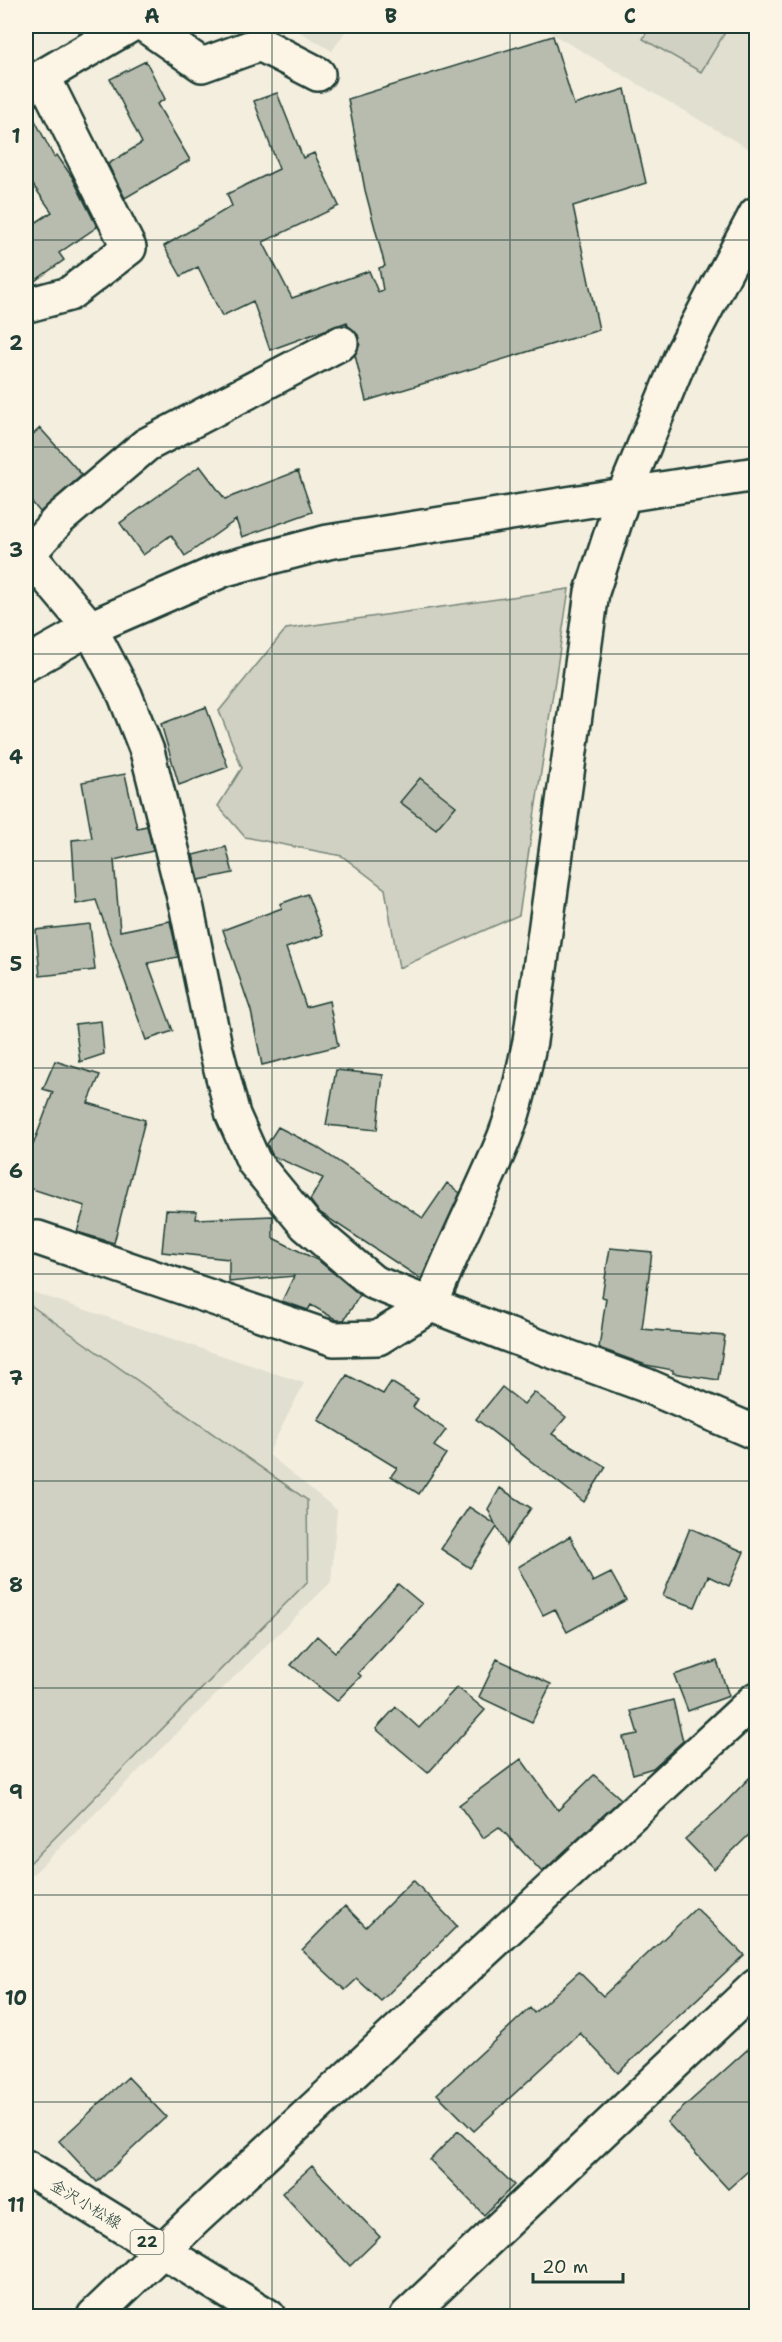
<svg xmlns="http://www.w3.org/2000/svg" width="782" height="2342" viewBox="0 0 782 2342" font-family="'Shantell Sans','Klee One',sans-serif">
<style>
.built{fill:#e1dfd0}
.green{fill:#d0d1c2;stroke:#78877b;stroke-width:1.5}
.building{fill:#b8bcae;stroke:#1f3d34;stroke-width:1.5}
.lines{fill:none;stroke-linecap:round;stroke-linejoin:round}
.minor-casing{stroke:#1f3d34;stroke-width:38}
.tertiary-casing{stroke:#1f3d34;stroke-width:38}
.primary-casing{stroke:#1f3d34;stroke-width:38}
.minor{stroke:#fcf5e5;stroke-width:33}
.tertiary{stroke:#fcf5e5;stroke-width:33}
.primary{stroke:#fcf5e5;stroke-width:33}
.grid{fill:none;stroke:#1f3d34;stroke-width:1.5;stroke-opacity:0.55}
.labels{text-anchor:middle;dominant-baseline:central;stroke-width:4.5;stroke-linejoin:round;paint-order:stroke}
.shield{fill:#fcf5e5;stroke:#617469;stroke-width:1.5}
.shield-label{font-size:15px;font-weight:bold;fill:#1f3d34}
.street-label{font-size:16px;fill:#1f3d34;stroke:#fcf5e5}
.neatline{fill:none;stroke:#1f3d34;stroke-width:2}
.grid-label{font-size:20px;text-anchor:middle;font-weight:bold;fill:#1f3d34}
</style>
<rect width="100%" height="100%" fill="#f3eede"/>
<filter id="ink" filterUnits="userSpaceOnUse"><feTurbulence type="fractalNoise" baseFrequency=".0167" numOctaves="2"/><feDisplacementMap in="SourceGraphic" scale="12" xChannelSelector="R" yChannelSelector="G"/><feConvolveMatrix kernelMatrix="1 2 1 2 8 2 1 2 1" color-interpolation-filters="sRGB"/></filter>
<g filter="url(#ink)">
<path class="built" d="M290,26h59l-17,25z
M539,26h217v127z
M26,1290l278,93 -36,71 69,56 -6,72 -305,299z"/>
<path class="green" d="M650,26h79l-28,46 -58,-33z
M569,589l-50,326 -120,53 -14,-79 -43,-33 -97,-19 -27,-31 24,-38 -23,-57 67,-82z
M26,1302l281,198 1,81 -282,286z"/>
<path class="building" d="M553,36l21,69 51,-16 21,94 -73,23 26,124 -233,71 -11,-46 5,-11 -2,-9 -10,-9 -1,-4 -77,28 -17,-49 -31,15 -24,-49 -17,9 -17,-30 68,-40 -5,-12 52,-25 -25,-68 23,-8 26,65 11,-5 25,53 -76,36 29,56 77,-27 9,21 5,-2 -4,-22 6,-2 -20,-76 -17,-91z
M146,61l19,38 -8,5 33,56 -65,38 -17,-34 34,-21 -32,-64z
M26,103l28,54 3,-2 15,22 25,50 -38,26 5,7 -35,25h-3v-56l26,-17 -26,-37z
M40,428l42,47 -42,37 -14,-17v-54z
M200,466l25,33 73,-28 14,41 -70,25 -6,-17 -51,36 -14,-21 -28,20 -23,-32z
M206,707l22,60 -49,18 -18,-61z
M125,774l12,54 10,-2 6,25 -39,9 6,71 50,-10 8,36 -30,6 25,68 -27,9 -50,-140 -20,4 -4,-64 20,-2 -10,-56z
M420,778l36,28 -20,23 -36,-27z
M226,847l7,26 -34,7 -6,-25z
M307,894l16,41 -37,13 20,59 23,-6 9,45 -76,19 -11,-54 -28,-81 59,-22 -2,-4z
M90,924l5,46 -55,6 -4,-46z
M101,1021l3,33 -24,8 -5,-38z
M55,1061l45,14 -12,28 57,17 -31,123 -37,-11 8,-26 -59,-19v-45l7,3 20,-53 -10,-3z
M336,1070l47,5 -6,55 -51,-5z
M278,1127l37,19 108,72 24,-35 13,10 -39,86 -102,-67 -9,-12 13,-22 -50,-22 -6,-12z
M166,1210l31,1 -1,8 77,-3v22l46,23 41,34 -16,25h-7l-26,-15 -3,5 -26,-9 12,-25 -65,6v-23l-67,-7z
M610,1248l42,4 -10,77 83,7 -7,44 -45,-7v-3l-27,-5 -47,-17 7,-50 -4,-1z
M347,1375l36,19 8,-12 27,17 -5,8 33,23 -12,16 12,8 -27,40 -28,-18 6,-8 -79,-48z
M502,1387l22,17 10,-12 32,25 -14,17 54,33 -22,35 -108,-83z
M500,1488l31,20 -25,37 -9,-18 -27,41 -29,-19 28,-42 26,17 -7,-15z
M690,1528l54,24 -15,34 -21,-10 -13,31 -32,-11z
M570,1536l23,46 18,-9 15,27 -59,32 -12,-23 -12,6 -25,-48z
M398,1584l24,20 -64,69 3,3 -24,25 -46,-36 26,-29 18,16z
M497,1659l54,25 -19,38 -53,-25z
M717,1661l12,35 -41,15 -14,-36z
M457,1687l28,23 -57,63 -52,-44 20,-22 23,21z
M673,1700l10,41 -30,27 -20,6 -10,-37 15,-3 -7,-23z
M521,1759l37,51 36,-35 27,24 -79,73 -43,-45 -16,11 -24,-33z
M756,1771v57l-42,41 -29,-30 35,-31z
M413,1880l44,46 -76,75 -24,-22 -12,11 -43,-40 43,-44 21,21z
M696,1908l48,47 -126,118 -38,-40 -106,98 -37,-37 93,-86 4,5 45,-41 24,24z
M756,2042v122l-28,25 -61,-67z
M128,2077l38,40 -69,65 -38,-41z
M458,2131l56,54 -30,30 -54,-55z
M312,2166l68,71 -30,29 -68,-73z"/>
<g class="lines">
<defs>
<path id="minor" d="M146,26l56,39 58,-21 58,30
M26,303l2,2 41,-11 60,-46 -86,-172 86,-50
M26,552l64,76 35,67 22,56 40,158 28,137 18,69 21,47 52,63 67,57 135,53 137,50 111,48
M28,554l31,-35 87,-74 195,-102
M26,1238h12l296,101 44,-1 53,-33
M94,2316l101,-97 561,-520
M407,2316l349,-330"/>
<path id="tertiary" d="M26,664l64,-36 135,-59 103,-27 428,-68
M431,1305c20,-54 47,-104 69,-157 15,-34 22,-70 30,-107l62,-449 31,-95 59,-143 74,-140"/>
<path id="primary" d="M26,2167l242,149"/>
</defs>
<use href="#minor" class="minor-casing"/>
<use href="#tertiary" class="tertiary-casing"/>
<use href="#primary" class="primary-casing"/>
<use href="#minor" class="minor"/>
<use href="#tertiary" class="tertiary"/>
<use href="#primary" class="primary"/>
</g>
</g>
<path class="grid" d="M272,26v2290M510,26v2290M26,240h730M26,447h730M26,654h730M26,861h730M26,1068h730M26,1274h730M26,1481h730M26,1688h730M26,1895h730M26,2102h730"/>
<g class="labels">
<rect class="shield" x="130.5" y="2230" width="33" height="24" rx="4.5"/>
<g class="shield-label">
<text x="147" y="2242">22</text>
</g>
<g class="street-label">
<text transform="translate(86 2204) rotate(31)">金沢小松線</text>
</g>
</g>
<rect width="782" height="2342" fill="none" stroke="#fcf5e5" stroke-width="66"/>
<path d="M533 2273v9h90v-9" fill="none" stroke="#1f3d34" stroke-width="3"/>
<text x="542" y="2273" font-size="18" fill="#1f3d34" stroke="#fcf5e5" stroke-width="4.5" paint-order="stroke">20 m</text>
<rect x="33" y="33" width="716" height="2276" class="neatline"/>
<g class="grid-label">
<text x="152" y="23">A</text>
<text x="391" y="23">B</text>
<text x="630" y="23">C</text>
<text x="16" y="143">1</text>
<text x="16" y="350">2</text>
<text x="16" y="557">3</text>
<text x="16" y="764">4</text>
<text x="16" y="971">5</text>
<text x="16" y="1178">6</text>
<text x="16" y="1385">7</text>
<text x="16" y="1592">8</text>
<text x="16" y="1799">9</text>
<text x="16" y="2005">10</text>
<text x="16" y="2212">11</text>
</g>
</svg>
